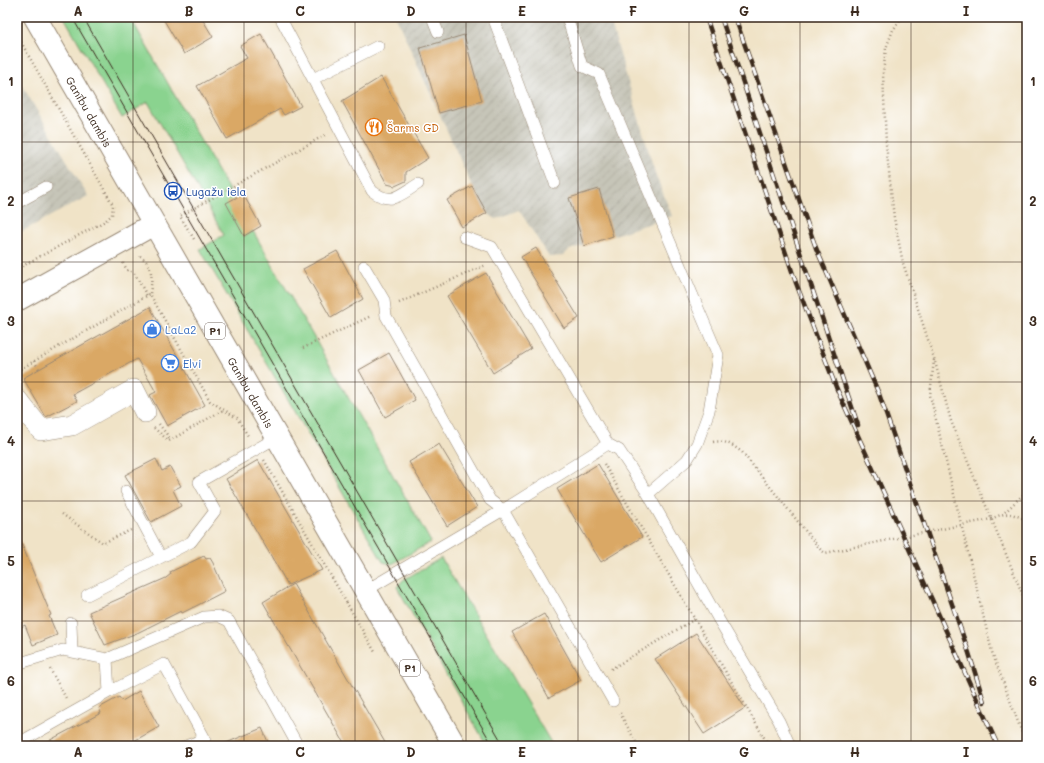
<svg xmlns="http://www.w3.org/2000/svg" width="1044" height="763" viewBox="0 0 1044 763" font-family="Mali,sans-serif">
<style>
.industrial{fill:url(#industrial-furrows)}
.grass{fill:#8ad38f;stroke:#627e56}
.building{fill:#daa865}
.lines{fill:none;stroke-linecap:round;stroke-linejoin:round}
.lane-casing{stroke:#968672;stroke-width:12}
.street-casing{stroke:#968672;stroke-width:22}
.secondary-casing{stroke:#968672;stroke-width:24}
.primary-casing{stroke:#968672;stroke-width:24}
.path{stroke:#968672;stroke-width:2.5;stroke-dasharray:1 3;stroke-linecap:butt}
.lane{stroke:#fff;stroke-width:11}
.street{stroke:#fff;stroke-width:21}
.secondary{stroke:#fff;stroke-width:22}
.primary{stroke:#fff;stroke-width:22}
.tram{stroke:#3b2a1e;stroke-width:1}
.rail-casing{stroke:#3b2a1e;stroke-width:4.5}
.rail{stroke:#fff;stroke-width:3;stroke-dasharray:9;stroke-linecap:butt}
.grid{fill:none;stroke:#3b2a1e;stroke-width:1;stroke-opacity:0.55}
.labels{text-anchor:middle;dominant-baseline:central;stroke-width:3;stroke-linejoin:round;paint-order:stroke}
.shield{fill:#fff;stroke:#766a62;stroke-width:1}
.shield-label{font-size:10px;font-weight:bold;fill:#3b2a1e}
.street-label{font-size:11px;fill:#3b2a1e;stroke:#fff}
.food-label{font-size:11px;fill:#c56008;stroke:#fff;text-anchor:start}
.transit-label{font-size:11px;fill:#164399;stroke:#fff;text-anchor:start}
.shop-label{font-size:11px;fill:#366cbe;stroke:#fff;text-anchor:start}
.neatline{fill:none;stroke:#3b2a1e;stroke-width:1.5}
.grid-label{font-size:13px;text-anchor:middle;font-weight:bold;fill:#3b2a1e}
</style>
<defs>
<pattern id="industrial-furrows" width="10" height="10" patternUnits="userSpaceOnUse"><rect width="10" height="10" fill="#c6c5b8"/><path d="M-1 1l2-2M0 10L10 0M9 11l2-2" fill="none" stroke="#aba99e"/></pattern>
</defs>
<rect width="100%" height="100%" fill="#fff"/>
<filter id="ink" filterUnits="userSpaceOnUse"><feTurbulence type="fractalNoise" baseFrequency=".025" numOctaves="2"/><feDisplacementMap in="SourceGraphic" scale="8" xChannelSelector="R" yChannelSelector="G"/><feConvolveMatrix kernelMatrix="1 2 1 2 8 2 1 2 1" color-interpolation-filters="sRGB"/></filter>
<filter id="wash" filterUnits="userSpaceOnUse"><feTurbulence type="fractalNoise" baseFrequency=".012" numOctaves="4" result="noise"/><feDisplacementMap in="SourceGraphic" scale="16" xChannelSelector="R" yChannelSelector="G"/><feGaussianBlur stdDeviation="0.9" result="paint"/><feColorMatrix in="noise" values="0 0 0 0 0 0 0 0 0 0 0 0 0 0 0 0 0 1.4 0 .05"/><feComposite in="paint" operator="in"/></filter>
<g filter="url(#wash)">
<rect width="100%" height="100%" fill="#f0e3c7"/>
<path class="industrial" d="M396,17h213l46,156 17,43 -103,34 -6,6 -14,1 -30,-47 -23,9 -9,-6 -15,-27z
M17,77l71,119 -71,38z"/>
<path class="grass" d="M64,17h66l104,182 10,37 9,-5 178,311 -39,22 -9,-2 -183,-313 24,-14 -76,-133 -26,16z
M441,558l112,188h-66l-90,-159 6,-7z"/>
<g id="blocks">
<path class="building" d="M162,17h39l12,20 -29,17z
M261,34l40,72 -17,9 -4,-6 -53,30 -30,-53 50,-28 -7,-12z
M464,35l18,66 -43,12 -19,-65z
M381,77l47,81 -22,14v9l-11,5 -8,-2 -45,-83z
M472,186l15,27 -25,14 -15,-27z
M599,189l14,47 -29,10 -15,-48z
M243,194l18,32 -17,10 -18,-33z
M536,248l43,70 -15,10 -43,-71z
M337,251l26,48 -32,19 -28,-49z
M486,273l45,76 -38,24 -46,-77z
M150,307l55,98 -38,21 -17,-31 6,-3 -19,-33 -64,35 4,7 -31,16 -23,-39z
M389,353l26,47 -30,17 -26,-47z
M439,444l38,63 -30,19 -38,-64z
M156,459l6,12 8,-4 11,19 -8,4 8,16 -30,16 -26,-47z
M258,460l64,110 -34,15 -62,-106z
M598,464l44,73 -41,25 -44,-73z
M17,533l34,82 -2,1 8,19 -24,10 -8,-20 -4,2 -4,-10z
M204,556l2,3 4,-1 3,5 12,28 -27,14 -16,8 -1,-2 -44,22 -32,12 -16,-33 77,-34 5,-4 -1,-2z
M293,584l94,162h-41l-83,-144z
M544,614l37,66 -32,18 -37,-66z
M696,633l49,75 -41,26 -49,-75z
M139,691l20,36 -34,19h-86l62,-33 -2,-5 20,-11 3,4z
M262,728l6,14 -9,4h-40z"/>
</g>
</g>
<g filter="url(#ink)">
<use href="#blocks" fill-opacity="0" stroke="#968672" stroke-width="1"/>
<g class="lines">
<defs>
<path id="lane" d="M280,17l92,174c20,15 28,4 46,-7
M432,17l6,15
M493,17l62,166
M313,79l65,-33
M17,203l29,-16
M464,237l28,10 116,197
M364,266l20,34 2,16 104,184 13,10 8,14 102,177
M126,491l35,66
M648,494l71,126 60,101 11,25
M365,591l138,-81 105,-66 11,6 29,44 39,-34 10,-16 12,-33 9,-56 -119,-281 -17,-8 -15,-49
M87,595l104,-53 24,-31 -16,-29 77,-44
M71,623l1,29
M107,659l2,33
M17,664l46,-14 44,9 97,-42 14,-1 11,5 69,125
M17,744l92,-52 55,-28 41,75 -19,7"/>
<path id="street" d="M17,400l24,30 31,-5 62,-35 11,22"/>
<path id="secondary" d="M17,300l137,-76"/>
<g id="primary">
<path id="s1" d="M35,17l420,729"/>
</g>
</defs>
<use href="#lane" class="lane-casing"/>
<use href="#street" class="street-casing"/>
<use href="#secondary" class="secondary-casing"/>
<use href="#primary" class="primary-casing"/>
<path class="path" d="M902,17l-9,13 -7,18 -3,25 3,71 8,74 9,45 31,95 17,63 76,184
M1027,31v4
M17,35l96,170 -1,10 -7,6 -88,48
M194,239l-14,-23 145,-81
M140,256c14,9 12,24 10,38l60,107 27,17 11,18
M123,263l4,7 8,4 12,22
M399,303l87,-38
M303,348l68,-32
M934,360l-4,35 62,257 35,94
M34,361l5,8
M17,371l133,-77
M159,424l12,16
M154,428l15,13 54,-31
M713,442c13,-2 19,3 29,10l78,97 5,4 166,-34c17,-8 19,-6 36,1
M264,460l111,192
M604,464l165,282
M1005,512l22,-21
M62,514l41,29 28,-13
M50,669l17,31
M611,669l84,-50
M620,713l18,33"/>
<use href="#lane" class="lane"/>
<use href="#street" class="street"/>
<use href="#secondary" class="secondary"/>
<use href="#primary" class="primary"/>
<path class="tram" d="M72,17l421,729
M83,17l421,729"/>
<defs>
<path id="rail" d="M706,17l90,266 40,104 162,359
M721,17l137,408
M735,17l81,231 63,146 90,259 15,49"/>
</defs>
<use href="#rail" class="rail-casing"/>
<use href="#rail" class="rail"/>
</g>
</g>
<path class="grid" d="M133,17v729M244,17v729M355,17v729M466,17v729M578,17v729M689,17v729M800,17v729M911,17v729M17,142h1010M17,262h1010M17,382h1010M17,501h1010M17,621h1010"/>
<defs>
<symbol id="restaurant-ring" viewBox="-11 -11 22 22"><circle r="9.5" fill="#fff" stroke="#e8710a" stroke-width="1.5"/><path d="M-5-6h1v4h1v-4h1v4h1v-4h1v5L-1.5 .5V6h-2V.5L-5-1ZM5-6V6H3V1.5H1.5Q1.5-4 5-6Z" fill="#e8710a"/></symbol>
<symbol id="bus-ring" viewBox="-11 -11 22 22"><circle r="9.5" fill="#fff" stroke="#1a4fb4" stroke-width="1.5"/><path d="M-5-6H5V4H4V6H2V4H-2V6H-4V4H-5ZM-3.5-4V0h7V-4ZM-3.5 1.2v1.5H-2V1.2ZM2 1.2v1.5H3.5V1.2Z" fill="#1a4fb4"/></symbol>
<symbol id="shop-ring" viewBox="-11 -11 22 22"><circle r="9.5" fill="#fff" stroke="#3f7fe0" stroke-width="1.5"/><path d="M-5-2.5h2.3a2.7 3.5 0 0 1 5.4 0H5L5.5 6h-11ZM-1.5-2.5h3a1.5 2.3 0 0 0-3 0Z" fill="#3f7fe0"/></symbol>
<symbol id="supermarket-ring" viewBox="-11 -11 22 22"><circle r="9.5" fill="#fff" stroke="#3f7fe0" stroke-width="1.5"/><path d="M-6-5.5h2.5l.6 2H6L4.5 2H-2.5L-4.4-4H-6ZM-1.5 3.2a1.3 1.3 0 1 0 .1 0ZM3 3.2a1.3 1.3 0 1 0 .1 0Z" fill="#3f7fe0"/></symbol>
</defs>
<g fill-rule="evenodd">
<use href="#restaurant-ring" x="364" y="117" width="20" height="20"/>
<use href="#bus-ring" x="163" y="181" width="20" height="20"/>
<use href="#shop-ring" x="142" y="319" width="20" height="20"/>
<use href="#supermarket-ring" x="160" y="353" width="20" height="20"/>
</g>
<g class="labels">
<g class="shield">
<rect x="205" y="323" width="20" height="16" rx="3"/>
<rect x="400" y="660" width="20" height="16" rx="3"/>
</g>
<g class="shield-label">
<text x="215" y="331">P1</text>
<text x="410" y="668">P1</text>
</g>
<g class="street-label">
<text stroke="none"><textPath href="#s1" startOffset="109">Ganību dambis</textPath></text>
<text stroke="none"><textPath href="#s1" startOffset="433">Ganību dambis</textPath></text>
</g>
<g class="food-label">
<text x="387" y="127">Šarms GD</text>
</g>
<g class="transit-label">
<text x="186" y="191">Lugažu iela</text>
</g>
<g class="shop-label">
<text x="165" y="329">LaLa2</text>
<text x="183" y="363">Elvi</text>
</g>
</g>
<rect width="1044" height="763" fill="none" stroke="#fff" stroke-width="44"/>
<rect x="22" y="22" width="1000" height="719" class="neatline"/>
<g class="grid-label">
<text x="78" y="16">A</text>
<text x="189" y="16">B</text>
<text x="300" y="16">C</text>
<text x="411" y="16">D</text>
<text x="522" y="16">E</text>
<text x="633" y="16">F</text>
<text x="744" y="16">G</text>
<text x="855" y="16">H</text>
<text x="966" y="16">I</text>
<text x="11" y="86">1</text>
<text x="1033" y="86">1</text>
<text x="11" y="206">2</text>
<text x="1033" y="206">2</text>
<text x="11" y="326">3</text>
<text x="1033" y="326">3</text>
<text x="11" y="446">4</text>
<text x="1033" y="446">4</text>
<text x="11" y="566">5</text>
<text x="1033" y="566">5</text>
<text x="11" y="686">6</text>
<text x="1033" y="686">6</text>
<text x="78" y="757">A</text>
<text x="189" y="757">B</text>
<text x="300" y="757">C</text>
<text x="411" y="757">D</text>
<text x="522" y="757">E</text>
<text x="633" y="757">F</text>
<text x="744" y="757">G</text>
<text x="855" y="757">H</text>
<text x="966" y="757">I</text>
</g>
</svg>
